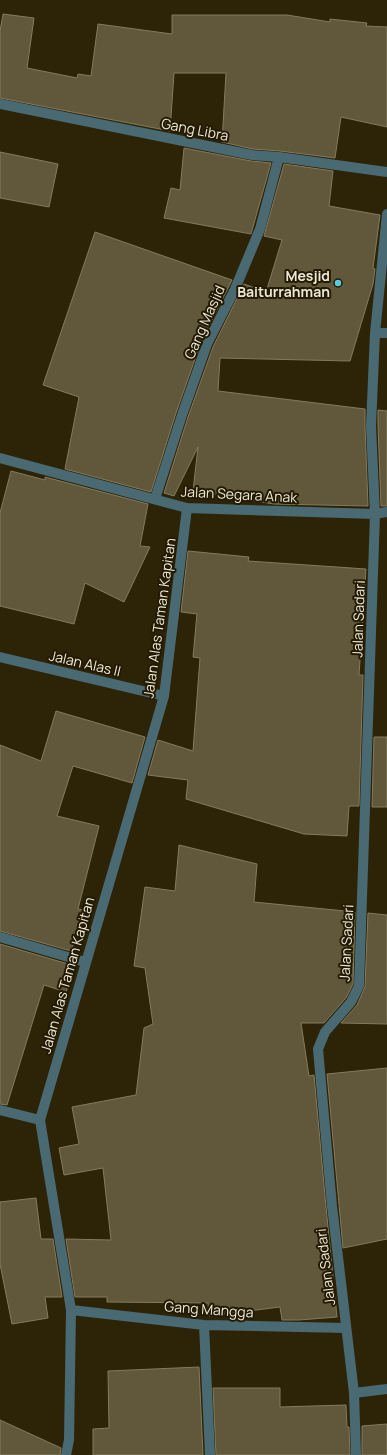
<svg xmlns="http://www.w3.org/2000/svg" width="387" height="1455" viewBox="0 0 387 1455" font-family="Manrope,sans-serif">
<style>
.building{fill:#61573b;stroke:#857a5d}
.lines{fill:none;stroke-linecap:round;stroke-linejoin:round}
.minor{stroke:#4a6a73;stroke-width:10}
.poi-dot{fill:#58c9e3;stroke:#231a01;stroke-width:1.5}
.labels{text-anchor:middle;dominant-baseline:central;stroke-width:4;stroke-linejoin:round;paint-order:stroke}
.street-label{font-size:14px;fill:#ede8d8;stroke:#231a01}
.poi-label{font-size:14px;font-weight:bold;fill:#ede8d8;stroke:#231a01;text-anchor:end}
</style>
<rect width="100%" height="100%" fill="#2d2408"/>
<path class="building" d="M3,14l31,4 -7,50 50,10 1,-4 13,2 7,-52 74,10v-19h115l43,7v-3l37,4 -1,3 21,1v100l-46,-10 -6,41 -55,-7 -27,-2 -31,-7 4,-69h-52l-4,58 -170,-33v-67z
M184,148l67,13 20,2 -20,71 -87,-16 7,-30 9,2z
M0,152l58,12 -9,43 -49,-9z
M284,164l49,7 -4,35 51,9 -7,53 2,1 -2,15 -23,77 -130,-3 -2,33 147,18v17l3,80 -94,-2 -81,-13 5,-44 -24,49 -10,-3 24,-76 25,-70 31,-63 22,8 16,-52 -18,-4z
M95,232l137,48 -31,62 -25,71 -25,79 -86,-23 14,-72 -36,-12z
M378,410l9,1v95h-6l-3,-80z
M11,471l34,9v-3l103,27 -8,42 10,1 -26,55 -39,-19 -11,41 -74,-18v-93z
M188,551l61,6 -1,4 118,8 -7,106h4l-4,131h-10l-2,30 -43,-2 -118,-35 2,-19 -40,-5 10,-35 35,11 7,-93 -7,-1 4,-43 -16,-2z
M56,711l89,26 -13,46 -59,-17 -16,50 42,10 -21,83 6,1 -13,41 -71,-20v-186l41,16z
M374,737h13v70h-15z
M179,845l78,19 -3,38 101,10 -2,72 -7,14 -22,25h-23l8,53 5,-1 12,132 11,110 -38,3h-17l-2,-13 -71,9 -1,-13 -101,-1v-5h-32l-9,-58 45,1 -8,-72 -39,7 -5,-27 20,-4 -7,-37 64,-12 8,-67 9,-4 -8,-56 -11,-2 11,-79 30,4z
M368,913l19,2v109l-46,-1 16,-18 8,-18z
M0,944l75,22 -9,26 -22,-7 -37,120 -7,-1z
M387,1068v171l-44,9 -16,-174z
M36,1198l5,41h12l9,58h-17l3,21 -36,6 -12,-60v-62z
M199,1367l4,88h-110v-26l16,-1 -1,-57z
M213,1388h67v19l66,-2 1,22h2l1,28h-134z
M0,1420l61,28 -1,7h-60z
M387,1424v31h-25v-29z"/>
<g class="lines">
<path class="minor" d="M0,104l252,51 27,2 108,15
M375,333h12
M0,458l187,50 188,6 12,-2
M155,499l27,-84 25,-71 28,-55 25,-60 19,-72
M0,657l164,39
M0,937l85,25
M0,1110l40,10
M71,1310l133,15 142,3
M204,1325l6,130
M354,1393l33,-4
M66,1455l3,-15 2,-130 -31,-190 124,-424 23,-188
M356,1455l-2,-62 -22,-187 -14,-157 7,-17 26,-30 8,-16 16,-472 -4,-88 4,-93 12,-119"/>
</g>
<circle class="poi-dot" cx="338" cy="283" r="4"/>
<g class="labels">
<g class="street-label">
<text transform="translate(195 129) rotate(11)">Gang Libra</text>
<text transform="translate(204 322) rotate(-66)">Gang Masjid</text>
<text transform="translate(239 494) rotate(3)">Jalan Segara Anak</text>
<text transform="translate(159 618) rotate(-82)">Jalan Alas Taman Kapitan</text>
<text transform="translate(358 619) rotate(-88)">Jalan Sadari</text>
<text transform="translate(85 663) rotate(13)">Jalan Alas II</text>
<text transform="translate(346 943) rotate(-87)">Jalan Sadari</text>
<text transform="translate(67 975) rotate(-74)">Jalan Alas Taman Kapitan</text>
<text transform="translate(325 1267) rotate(-97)">Jalan Sadari</text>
<text transform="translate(209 1309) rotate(4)">Gang Mangga</text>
</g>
<g class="poi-label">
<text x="330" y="275">Mesjid<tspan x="330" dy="16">Baiturrahman</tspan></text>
</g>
</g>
</svg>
